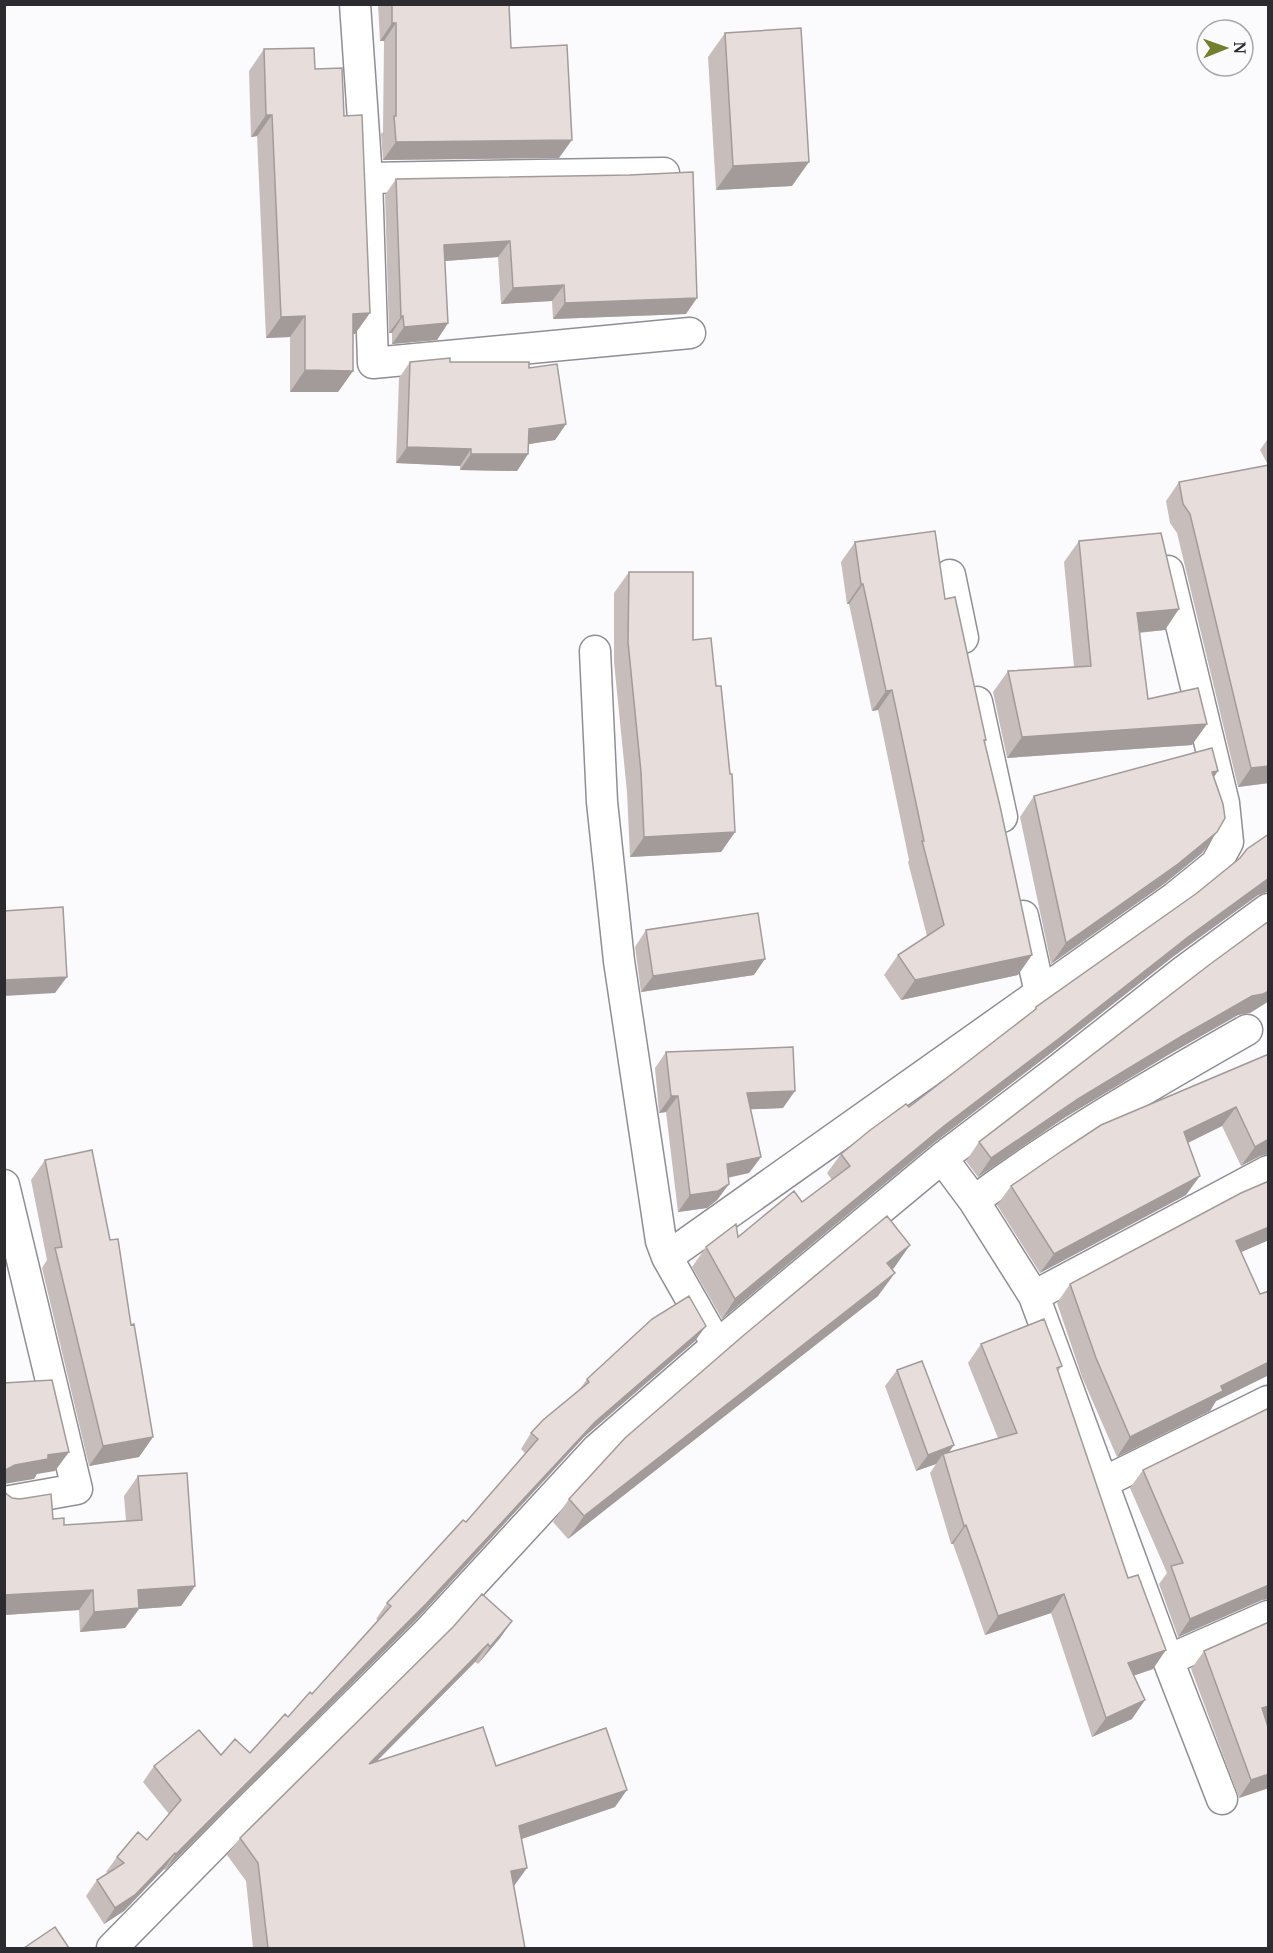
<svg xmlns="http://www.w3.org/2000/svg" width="1273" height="1953" viewBox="0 0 1273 1953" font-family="'Noto Serif',serif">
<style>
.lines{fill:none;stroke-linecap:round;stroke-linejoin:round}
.street-casing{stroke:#8f8e96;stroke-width:33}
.street{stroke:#fff;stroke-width:30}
.wall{fill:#c7bebc}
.shaded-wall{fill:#a29b99}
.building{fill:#e7dddb;stroke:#a29b99;stroke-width:1.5}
</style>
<rect width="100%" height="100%" fill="#fbfbfe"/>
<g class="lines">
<defs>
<path id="street" d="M355,4l12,174 6,185 317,-30
M367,178l297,-5
M950,575l13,63
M595,651l7,151 17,159 42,280 6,16 50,88
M977,702l25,115
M1023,916l17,77
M942,1158l32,43c86,-64 180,-118 273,-171
M4,1185l73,304 -73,13
M974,1201l60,95 134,364 54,139
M667,1257l507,-359 42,-34 12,-22 -4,-39 -56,-232
M1034,1296l234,-125
M1102,1483l166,-82
M1168,1660l100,-44
M112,1948l125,-127 191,-189 169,-183 120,-104 225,-187 116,-88 127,-100 83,-61"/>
</defs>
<use href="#street" class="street-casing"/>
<use href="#street" class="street"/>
</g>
<path class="wall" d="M378,4h131l2,44 48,110 -176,2 -2,-26 2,-2 1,-91h-4z
M725,33l67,153 -76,4 -8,-133z
M264,49l51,20 40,265h-2v37l-15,21h-48v-55l-24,1 -9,-202 -6,1 -2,-66z
M396,179l290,135 -133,5 -1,-18 -51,3 -3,-47 -53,4 3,62 -11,17 -45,4v-11h-3l-4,-138z
M410,362h40l79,6 37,56 -11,16 -27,4v10l-11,17 -57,-1v-4l-64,-3 3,-85z
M1269,437v346l-31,4 -61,-254 -7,-10 -4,-22 13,-19 89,-17 -8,-15z
M1079,541l86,89 -26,3 9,66 44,46 -185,13 -14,-66 15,-21 66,-4 -10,-105z
M855,542l90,57 41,141 -1,2 33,233 -117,25 -17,-25 14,-20 29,-19 -19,-74 1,-2 -31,-150 -6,1 -23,-107h-2l-6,-42z
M629,572l87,114 19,146 -14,20 -91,5 -3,-65 -13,-130v-69z
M1034,796l183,36 -15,21 -38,31 -113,80 -31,-147z
M1269,834v58h-2l-9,3 -84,61 -127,100 -116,89 -209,174 -30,-52 14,-20 32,-10 64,-35 30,-22 -5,-7 14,-19 68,-47 124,-96 3,-4 161,-114 43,-35z
M1269,921v80l-19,12 -12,2 -70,40 -104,63 -86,59 -12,-16 13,-19z
M646,930l108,45 -113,17 -6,-45z
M666,1052l117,56 -33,1 11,48 -12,16 -21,5 1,6 -12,16 -10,8 -29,4 -12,-100 -7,1 -4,-45z
M1269,1054v100l-9,2 -19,10 -19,-40 -34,17 -2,52 -146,78 -43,-68 14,-19z
M45,1160l65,80 43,197 -14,20 -50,9 -47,-198 5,-8 -16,-80z
M1269,1179v61l-28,12 19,42 9,-3v84l-53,26 -6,10 -93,46 -35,-80 -25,-74 13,-19 196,-102z
M910,1245l-18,25 -14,26 -310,243 -15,-17 16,-23z
M695,1341l-111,96 -168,183 -251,250 -1,-1 -40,42 -20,13 -18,-28 11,-16 11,-7 -2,-1 11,-15 30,-17 22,-26 -26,-32 11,-16 67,-11 29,-2 62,-59 66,-74 -2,-1 11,-16 79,-81 60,-68 -5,-5 10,-16 49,-44 7,-10z
M981,1344l81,22 -4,5 95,298 -20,7 -1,43 -40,18 -41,-124 -66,22 -19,-55 -13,-36h-2l-21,-71 6,-9 -20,7 -31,-85 12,-16 52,82 49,-14 -30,-75z
M1269,1408v191l-7,1 -84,37 -19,-53 8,-11 -37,-85 13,-18z
M138,1476l57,110 -14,20 -42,3 -14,19 -45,4 -1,-22 -75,5v-123l8,6 52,27 62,-4 -2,-25z
M512,1621l-12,17 -22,26 -3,-2 -98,99 119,5 119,41 -94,32 -7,47 11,62h-272l-7,-67 -19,-26 13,-17z
M1269,1622v99h-3l2,67 -29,10 -48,-129 13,-18z"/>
<path class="shaded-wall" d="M392,23h4l-12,18h-4z
M266,115h6l-15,21 -6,1z
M572,140l-13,18 -176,2 13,-18z
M809,162l-17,24 -76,4 17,-24z
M510,241l-12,16 -66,5 12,-17z
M564,285l-12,16 -51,3 12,-16z
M697,298l-11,16 -133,5 12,-16z
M370,313l-15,21 -17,1 15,-21z
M305,316l-15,21 -24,1 15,-21z
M403,316l-11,17h-3l12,-16z
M448,323l-11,17 -45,4 12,-17z
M305,370l48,1 -15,21h-48z
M566,424l-11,16 -38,6 12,-17z
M407,447l64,2 -11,17 -64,-3z
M471,454h57l-11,17 -57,-1z
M861,584h2l-14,20h-2z
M1179,609l-14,21 -43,4 15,-21z
M892,690l-14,20 -6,1 14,-20z
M1207,724l-15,21 -185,13 15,-21z
M1269,766v17l-31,4 13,-19z
M1218,771l-14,21 8,-20z
M735,832l-14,20 -91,5 14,-20z
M1217,832l-15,21 -38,31 -113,80 15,-21z
M1269,878v14h-2l-9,3 -84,61 -127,100 -116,89 -209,174 13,-20 209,-173 244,-189z
M1032,955l-14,20 -117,25 14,-20z
M765,959l-11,16 -113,17 12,-16z
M67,977l-12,16 -51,3v-16z
M1269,991v10l-19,12 -12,2 -70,40 -104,63 -86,59 13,-19 87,-59 104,-63 70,-40z
M795,1091l-12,17 -48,2 12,-17z
M671,1096h7l-12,16 -7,1z
M1236,1107l-14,19 -51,25 13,-19z
M1269,1139v15l-9,2 -19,10 14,-19z
M761,1157l-12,16 -34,7 12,-16z
M1200,1176l-14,19 -146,78 14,-19z
M729,1184l-12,16 -10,8 -29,4 12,-17z
M1269,1227v13l-46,20 13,-19z
M910,1245l-16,23 -23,18 16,-23z
M895,1273l-17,23 -310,243 16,-23z
M706,1326l-11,15 -111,96 -168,183 -251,250 11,-16 419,-432z
M1269,1362v13l-53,26 -6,10 -93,46 13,-20 91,-51z
M153,1437l-14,20 -50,9 14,-20z
M954,1445l-9,13 -2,-4 -7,10 -20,7 12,-16z
M69,1452l-14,19 -18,3 -3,5 -30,5v-11l3,-4 8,-4 33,-10z
M966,1525l-13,19h-2l13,-18z
M1269,1585v14l-7,1 -84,37 12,-18z
M195,1586l-14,20 -42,3 -14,19 -45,4 14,-20 44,-22z
M93,1590l-14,20 -75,5v-20z
M1064,1594l-13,19 -66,22 13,-19z
M512,1621l-12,17 -22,26 12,-17z
M488,1644l-13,18 -118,119 12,-17z
M1166,1650l-13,19 -38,13 13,-19z
M1145,1700l-13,19 -40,18 14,-19z
M1269,1706v14l-20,6 13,-18z
M1269,1774v14l-30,10 12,-18z
M627,1790l-12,17 -108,37 12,-18z
M175,1853l-11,16 -40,42 -20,13 11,-16z
M527,1868l-13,18 -3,-15z"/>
<path class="building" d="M392,4h117l2,44 56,-3 5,95 -176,2 -2,-26h2v-93h-4z
M801,28l8,134 -76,4 -8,-133z
M314,48l1,21 27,-1 2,48 18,-1 8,198 -17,1v57l-48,-1v-54l-24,1 -9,-202h-6l-2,-66z
M693,172l4,126 -132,5 -1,-18 -51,3 -3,-47 -66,4 4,78 -44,4 -1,-11 -2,1 -5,-138 233,-4z
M450,358v4h79v6l28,-4 9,60 -37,5 -1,25h-57v-5l-64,-2 3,-85z
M1269,465v301l-18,2 -61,-254 -7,-10 -4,-22z
M935,531l10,68 10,-2 31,143h-2l16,66 32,149 -117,25 -17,-25 46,-30 -22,-84h2l-32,-151 -6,1 -23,-107h-2l-6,-42z
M1161,533l18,76 -42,4 11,86 50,-11 9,36 -185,13 -14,-66 83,-5 -12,-125z
M629,572h64v68l18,-2 5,48h5l9,88h2l3,58 -91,5 -3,-65 -13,-130z
M1212,748l6,23 -6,1 11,32 2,14 -8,14 -39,32 -112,79 -32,-147z
M1269,834v44l-81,59 -127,100 -117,89 -209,173 -29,-52 30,-23 2,13 56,-46 8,11 48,-36 -9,-12 28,-23 37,-27 3,3 127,-98v-2l161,-114 43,-35 7,-9z
M63,907l4,70 -63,3v-69z
M758,913l7,46 -112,17 -7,-46z
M1269,921v70l-6,3 -11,2 -70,40 -104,63 -87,59 -12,-16 230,-177z
M793,1047l2,44 -48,2 14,64 -34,7 2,20 -11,7 -28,4 -12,-99h-7l-5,-44z
M1269,1054v85l-14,8 -19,-40 -52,25 16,44 -146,78 -43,-68 52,-36 38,-25z
M92,1150l18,90 8,-1 13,86 3,-1 19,113 -50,9 -48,-198 7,-1 -17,-87z
M1269,1181v46l-33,14 24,53 9,-3v71l-48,24 2,5 -93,46 -34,-79 -26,-74 171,-91z
M887,1216l23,29 -23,18 8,10 -311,243 -15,-17 56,-61 119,-103z
M689,1296l17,30 -111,96 -169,182 -250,250 -1,-1 -40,42 -20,13 -18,-28 27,-17 -7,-6 21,-25 9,8 34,-40 -27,-34 45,-36 22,25 14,-16 15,14 35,-39 3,3 22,-25 2,2 79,-88 -4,-3 23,-25 53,-58 3,2 20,-23 52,-60 -7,-6 12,-13 46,-38 -2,-3 65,-60z
M1044,1319l18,47 -5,2 71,210 10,-3 28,75 -38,13 17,37 -39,18 -42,-124 -66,22 -19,-55 -13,-36 -2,1 -21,-72 74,-21 -36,-89z
M922,1361l32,84 -26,10 -31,-85z
M52,1380l17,72 -21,3v4l-33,6 -8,4 -3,4v-90z
M1269,1408v177l-79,34 -19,-53 12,-3 -40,-93z
M187,1473l8,113 -57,4 1,18 -45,4 -1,-22 -89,5v-103l8,6 8,1 31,-5 2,25 11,-1v7l78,-5 -4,-44z
M482,1594l30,27 -22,26 -2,-3 -119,120 114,-37 13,39 110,-38 21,62 -108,36 8,42 -16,3 14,77h-257l-10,-85 -18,-25 213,-211z
M1269,1622v84l-7,2 7,22v44l-18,6 -47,-129z
M55,1927l14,21h-45z"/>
<rect width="1273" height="1953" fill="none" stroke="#2c2b2f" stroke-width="12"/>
<g transform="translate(1225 48) rotate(89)"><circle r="28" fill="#fbfbfe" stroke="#a8a8ab" stroke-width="1.5"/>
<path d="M0-4.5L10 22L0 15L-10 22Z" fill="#737f2c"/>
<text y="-9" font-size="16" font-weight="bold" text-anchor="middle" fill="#2c2b2f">N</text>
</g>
</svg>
